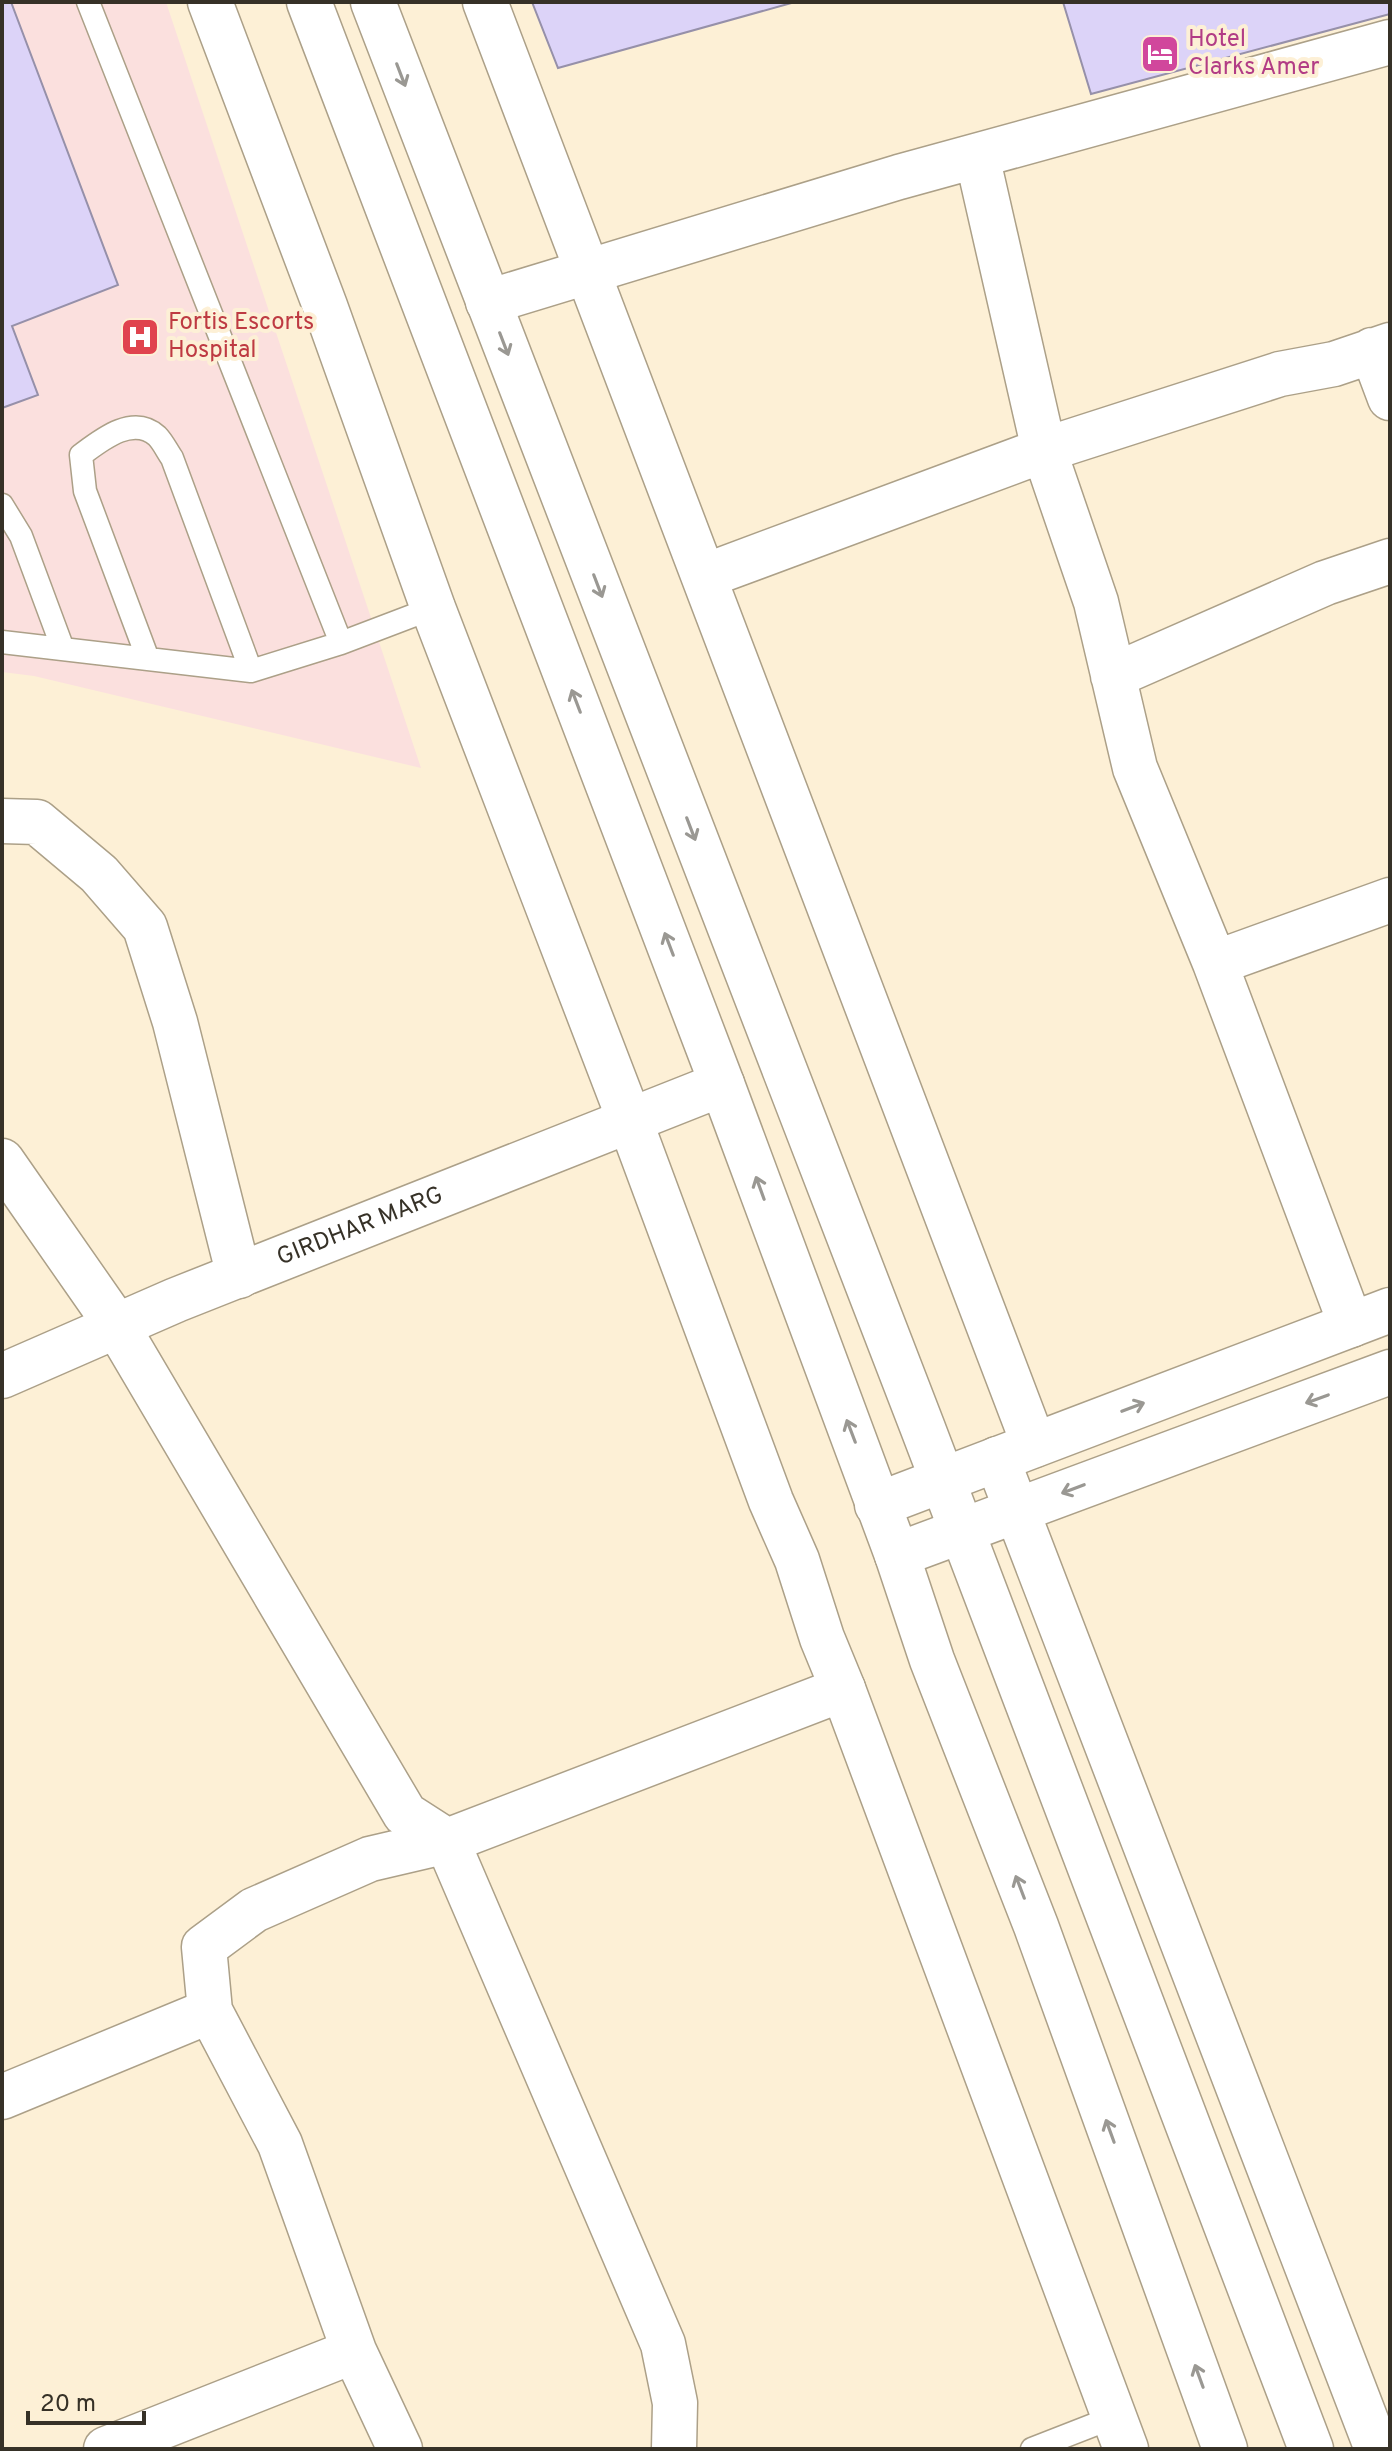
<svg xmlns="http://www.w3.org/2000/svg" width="1392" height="2451" viewBox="0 0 1392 2451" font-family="Overpass,sans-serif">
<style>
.medical{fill:#fbe0de}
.building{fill:#dcd3f8;stroke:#9690a9;stroke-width:2}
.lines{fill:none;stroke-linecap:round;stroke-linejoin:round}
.service-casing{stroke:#aca088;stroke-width:25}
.minor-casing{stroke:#aca088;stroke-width:47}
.tertiary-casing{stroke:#aca088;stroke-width:47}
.primary-casing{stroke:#aca088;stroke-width:47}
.service{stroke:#fff;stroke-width:22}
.minor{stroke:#fff;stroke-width:44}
.tertiary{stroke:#fff;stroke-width:44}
.primary{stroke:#fff;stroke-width:44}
.oneway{stroke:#9a9893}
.labels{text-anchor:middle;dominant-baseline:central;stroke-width:8;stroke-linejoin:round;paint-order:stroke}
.hotel-label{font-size:24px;fill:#b23c85;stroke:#fdf0d6;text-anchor:start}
.health-label{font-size:24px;fill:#be3a42;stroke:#fdf0d6;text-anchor:start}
.street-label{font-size:24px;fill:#363127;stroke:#fdf0d6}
</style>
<rect width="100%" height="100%" fill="#fdf0d6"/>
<path class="medical" d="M2,2h164l255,766 -387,-92 -32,-4z"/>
<path class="building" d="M2,2h9l107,283 -106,41 26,69 -36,13z
M532,2h263l-237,66z
M1063,2h327v12l-299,80z"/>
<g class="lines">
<defs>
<path id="service" d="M88,2l253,641
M2,505l19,31 42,113
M2,642l249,29 90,-28 92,-35
M148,659l-63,-168 -4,-36c20,-15 52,-41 76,-19 6,6 10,15 15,22l79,213
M1032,2449l82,-32"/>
<path id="minor" d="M977,156l67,294 52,152 39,166 80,195 136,362
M488,302l411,-125 491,-135
M1372,350l18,48
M705,576l339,-126 236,-76 54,-10 56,-19
M1113,676l212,-93 65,-22
M2,821l35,1 62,52 46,53 30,95 64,254
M1215,963l175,-63
M2,1161l115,165 288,488 42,27
M2,2097l208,-86
M106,2449l248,-98
M400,2449l-46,-98 -74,-207 -70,-133 -6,-64 50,-37 116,-51 77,-18
M674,2449l1,-46 -12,-59 -216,-503 396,-152"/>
<g id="tertiary">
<path d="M210,2l115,304 108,302 197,513 141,380 26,59 25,78 21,51 283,760"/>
<path d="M485,2l549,1443"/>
<path id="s1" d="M2,1376l174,-76 546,-216"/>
<path d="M997,1459l380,990"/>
<path d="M877,1505l513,-195"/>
<path d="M897,1555l493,-183"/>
</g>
<path id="primary" d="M309,2l413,1082 175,471 35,105 104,266 189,523
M373,2l549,1424 389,1023"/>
</defs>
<use href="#service" class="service-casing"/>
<use href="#minor" class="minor-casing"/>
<use href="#tertiary" class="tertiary-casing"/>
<use href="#primary" class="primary-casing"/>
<use href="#service" class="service"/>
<use href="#minor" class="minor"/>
<use href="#tertiary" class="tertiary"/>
<use href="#primary" class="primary"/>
</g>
<defs><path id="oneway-shaft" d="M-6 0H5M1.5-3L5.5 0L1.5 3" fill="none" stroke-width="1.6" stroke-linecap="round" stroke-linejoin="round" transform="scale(2)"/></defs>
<g class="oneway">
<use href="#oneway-shaft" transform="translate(401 75) rotate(69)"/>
<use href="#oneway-shaft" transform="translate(504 344) rotate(69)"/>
<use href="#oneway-shaft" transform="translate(598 586) rotate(69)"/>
<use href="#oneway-shaft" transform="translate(576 701) rotate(-111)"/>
<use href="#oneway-shaft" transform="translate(691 829) rotate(69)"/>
<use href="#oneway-shaft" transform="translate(669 944) rotate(-111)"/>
<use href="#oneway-shaft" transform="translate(760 1188) rotate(-110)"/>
<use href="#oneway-shaft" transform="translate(1317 1399) rotate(160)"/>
<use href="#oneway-shaft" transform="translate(1133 1407) rotate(-21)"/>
<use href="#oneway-shaft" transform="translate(851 1431) rotate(-111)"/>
<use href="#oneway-shaft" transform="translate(1073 1489) rotate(159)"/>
<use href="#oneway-shaft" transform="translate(1020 1887) rotate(-111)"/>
<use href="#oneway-shaft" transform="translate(1110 2131) rotate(-110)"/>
<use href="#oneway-shaft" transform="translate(1199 2376) rotate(-110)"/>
</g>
<defs>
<symbol id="hotel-square" viewBox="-11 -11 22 22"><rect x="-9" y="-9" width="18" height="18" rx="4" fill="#d1479c" stroke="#fdf0d6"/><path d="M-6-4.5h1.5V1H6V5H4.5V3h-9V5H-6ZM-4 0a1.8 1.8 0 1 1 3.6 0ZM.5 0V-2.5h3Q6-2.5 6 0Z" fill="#fff"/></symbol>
<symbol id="hospital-square" viewBox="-11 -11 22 22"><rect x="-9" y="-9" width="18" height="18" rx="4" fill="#e0444e" stroke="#fdf0d6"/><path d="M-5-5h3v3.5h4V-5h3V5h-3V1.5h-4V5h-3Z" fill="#fff"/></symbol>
</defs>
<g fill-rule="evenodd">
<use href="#hotel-square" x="1138" y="32" width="44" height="44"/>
<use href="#hospital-square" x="118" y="315" width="44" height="44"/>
</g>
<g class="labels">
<g class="hotel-label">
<text x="1188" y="40">Hotel<tspan x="1188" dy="28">Clarks Amer</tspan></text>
</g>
<g class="health-label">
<text x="168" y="323">Fortis Escorts<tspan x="168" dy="28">Hospital</tspan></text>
</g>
<g class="street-label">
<text stroke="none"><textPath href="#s1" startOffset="388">GIRDHAR MARG</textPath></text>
</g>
</g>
<rect width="1392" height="2451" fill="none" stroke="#363127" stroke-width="8"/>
<path d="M28 2411v12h116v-12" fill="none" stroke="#363127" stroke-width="4"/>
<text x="40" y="2411" font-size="24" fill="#363127" stroke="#fdf0d6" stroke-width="6" paint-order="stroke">20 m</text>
</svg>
